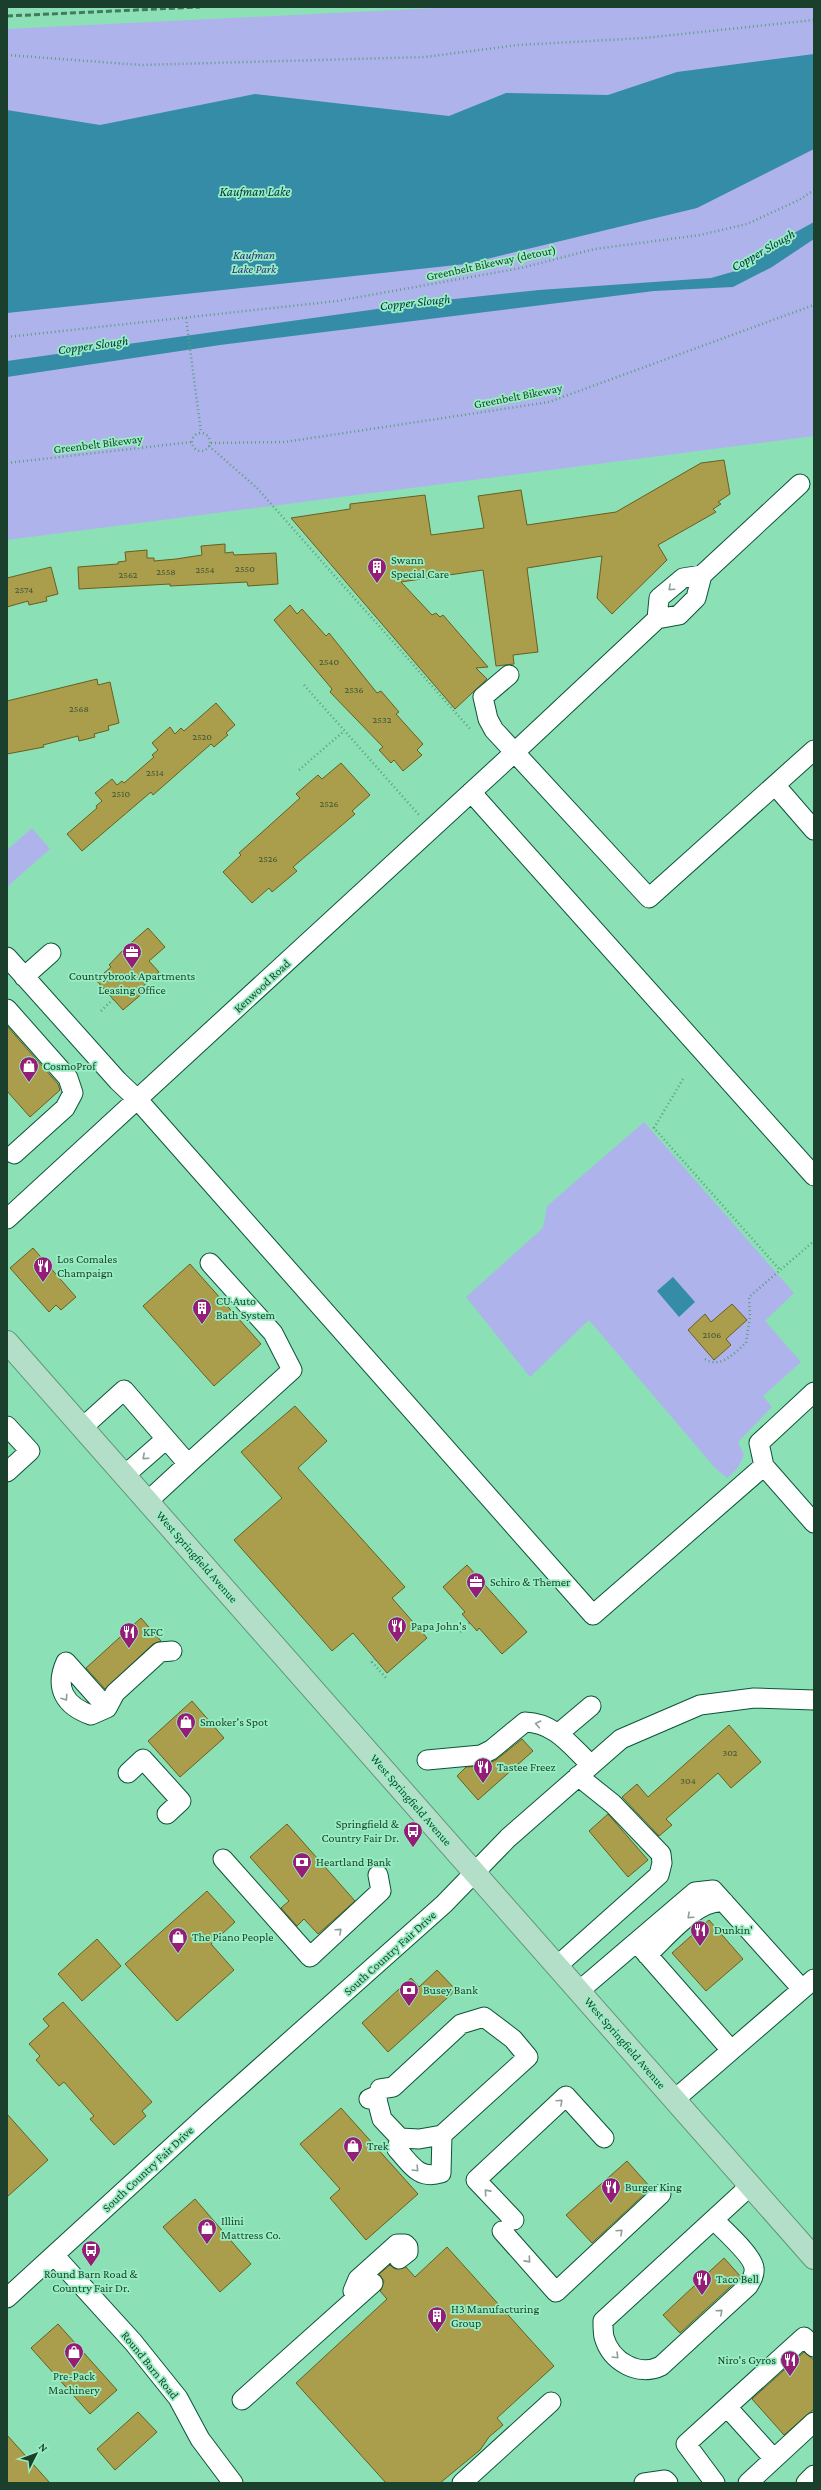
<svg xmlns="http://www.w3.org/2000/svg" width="821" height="2490" viewBox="0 0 821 2490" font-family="'Crimson Pro',serif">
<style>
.green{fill:#afb3eb}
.water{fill:#358ca6}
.building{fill:#aa9d4b;stroke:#685f1f}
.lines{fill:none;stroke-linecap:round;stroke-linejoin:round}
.minor-casing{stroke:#0a5437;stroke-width:21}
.major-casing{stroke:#5d997a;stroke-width:24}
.path{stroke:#5c9d7c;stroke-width:2.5;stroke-dasharray:1 3;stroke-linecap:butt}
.minor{stroke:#fff;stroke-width:19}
.major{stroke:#b3dfc8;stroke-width:22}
.rail{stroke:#43795e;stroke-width:3;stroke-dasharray:6 3;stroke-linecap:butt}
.oneway{stroke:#8d9f96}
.labels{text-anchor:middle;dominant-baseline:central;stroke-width:3.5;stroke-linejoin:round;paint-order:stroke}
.number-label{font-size:10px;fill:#3f5634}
.park-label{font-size:12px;font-style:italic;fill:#312880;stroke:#98eec2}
.street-label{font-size:12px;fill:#1b3f2d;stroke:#98eec2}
.poi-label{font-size:12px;fill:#1b3f2d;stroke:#98eec2;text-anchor:start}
.water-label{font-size:13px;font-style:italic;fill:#003441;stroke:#98eec2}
</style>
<rect width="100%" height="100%" fill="#8be1b5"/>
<path class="green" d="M456,7h358v429l-807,104v-511z
M32,828l18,21 -42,37 -1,-36z
M644,1122l150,171 -29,28 36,41 -38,34 9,11 -34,35 6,13 -7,14 -10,9 -12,-10 -126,-148 -59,57 -64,-80 77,-69 4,-22z"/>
<path class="water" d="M814,54v95l-117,59 -231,56 -459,49v-203l93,15 155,-31 194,22 57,-23 102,2 69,-23z
M814,222v17l-42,28 -39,20 -79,4 -434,54 -213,32v-16l420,-59 112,-12 172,-12 35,-10 39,-30z
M673,1277l22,25 -16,15 -22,-26z"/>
<path class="building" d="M724,460l6,34 -12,8 3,2 -8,5 3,3 -58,33 9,15 -55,54 -15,-16 5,-42 -75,12 11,84 -25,3 1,9 -18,2 -13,-96 -82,12 31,33 4,-2 4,4 3,-2 45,52 -12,1 11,11 -32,30 -164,-191 59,-9v-5l75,-9 6,40 53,-7 -6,-32 43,-6 6,35 89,-13 85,-49z
M225,544v9l8,-1 1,3 42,-2 2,31 -30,2 -1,-4 -77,4v-2l-91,5 -1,-22 40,-3v-2l8,-1 -1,-9 22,-2v8h7v3l22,-2 26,-4 -1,-9z
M51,567l7,27 -12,3 1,4 -18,4 -1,-4 -21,6v-29z
M290,605l7,9 5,-5 24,27 3,-3 48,60 4,-2 18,21 -3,2 27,30 -6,6 5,5 -19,16 -9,-11 -3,3 -12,-13 4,-3 -53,-55 2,-3 -58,-69z
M97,679l1,6 12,-3 9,41 -11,3 1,4 -15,4 1,3 -16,4 -1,-5 -35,9 1,2 -37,7v-53z
M216,703l19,22 -9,8 2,2 -14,12 -3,-3 -58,51 -2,-3 -69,59 -15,-17 30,-26 -1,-2 6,-5 -7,-8 17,-14 5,6 5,-4 2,2 30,-26 -2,-2 6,-5 -6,-7 18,-16 5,7 6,-6 3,3z
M341,763l29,32 -18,16 3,3 -62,53 4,4 -25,21 -3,-4 -17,15 -29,-31 18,-17 -2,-2 61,-55 -4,-4 22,-19 4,4z
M148,928l17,19 -16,14 10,11 -18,16 3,4 -21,18 -27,-30 15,-13 -2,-2 16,-17z
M7,1026l51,58 2,6 -30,27 -23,-26z
M33,1248l43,49 -15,13 -5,-5 -7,7 -39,-44z
M190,1264l71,80 -47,42 -71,-80z
M732,1304l15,16 -21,19 5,6 -17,15 -26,-30 17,-16 6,8z
M295,1406l32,35 -29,27 107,119 -13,11 35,40 -40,35 -34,-40 -21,18 -98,-111 48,-42 -41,-46z
M467,1565l60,67 -25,22 -23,-26 -2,3 -15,-17 3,-2 -22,-25z
M141,1618l20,23 -8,3 -48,45 -19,-21z
M192,1701l32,37 -44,39 -32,-36z
M729,1725l32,37 -30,26 -13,-15 -52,46 6,6 -13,11 -37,-39 15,-13 11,13z
M522,1739l11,12 -55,49 -21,-24 9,-9 16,-1 14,-6z
M608,1814l40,46 -20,17 -39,-46z
M287,1824l68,77 -37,33 -14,-15 -7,7 -16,-18 8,-7 -39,-44z
M207,1891l28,31 -24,22 23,26 -57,51 -52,-57z
M709,1920l34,39 -37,32 -34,-38z
M97,1939l24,27 -39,35 -24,-27z
M437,1970l19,20 -68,62 -26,-29 49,-45 8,9z
M63,2002l89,100 -10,9 4,5 -32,29 -24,-26 4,-3 -30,-34 -5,4 -23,-26 4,-4 -11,-12 20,-18 -6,-7z
M341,2108l77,86 -52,46 -36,-42 10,-9 -40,-45z
M7,2114l41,46 -41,37z
M627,2161l24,27 -59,55 -26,-28z
M195,2199l56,65 -31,28 -57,-65z
M447,2247l107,119 -57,52 6,7 -14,12 -9,13 -40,33h-54l-90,-100 91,-84 -7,-8 4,-10 -5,-7 11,-9 5,4 11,-2 9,10z
M724,2258l17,19 -61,56 -17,-18z
M58,2324l59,66 -27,24 -59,-66z
M804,2352l10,8v49l-30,26 -32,-36z
M138,2412l19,20 -42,38 -18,-21z
M7,2435l43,48h-43z"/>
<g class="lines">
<defs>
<path id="minor" d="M657,619l2,-21 24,-20 19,-3
M509,675l-26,22 5,22 6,11 155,168 165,-148
M775,785l39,45
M471,792l343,384
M7,957l111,124 20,19 455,515 171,-149 -5,-23 55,-51
M24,977l27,-24
M7,1009l61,69 5,15 -8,15 -51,46
M7,1219l509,-468 141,-132 22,-4 17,-17 6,-23 98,-91
M7,1426l23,25 -23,21
M83,1427l41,-37 64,74 104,-94 -19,-37 -63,-70
M764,1466l50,57
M125,1475l41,-36
M148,1501l40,-37
M107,1708l-41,-46c-12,26 -1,44 25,53l16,-7 8,-15 45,-41 12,-1
M559,1733l32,-27
M427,1760l54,-5 10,-5 34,-28c30,1 45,23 65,42
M128,1773l15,-14 38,42 -14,13
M223,1859l87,98 71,-66 -3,-16
M637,1943l94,107
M647,1955c20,-18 50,-56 77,-53
M557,1966l102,-91 3,-12 -1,-9 -48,-50 -35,-28
M579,1991l116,-99 18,-2 89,99
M369,2099l7,-3 4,-4v-3l13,-2 68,-63 23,-7 29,22 15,18 -86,78 -23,4 -19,-1 -18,-19 -6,-23
M674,2100l140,-121
M400,2138l-3,11c14,15 21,31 44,24l1,-38
M514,2220l-38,-40 90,-84 38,42
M714,2220c10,10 39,36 40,48 1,7 -3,13 -6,18l-87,80c-22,11 -50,-4 -57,-29 -1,-5 -1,-11 -1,-16l147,-135
M502,2231l54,61 105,-98
M54,2255l79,87 45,56 22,41 33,44
M353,2291l5,-12 39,-35h8l3,3v5l-9,7
M7,2298l200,-183 237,-211 64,-66 113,-99 79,-34 54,-7 60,2
M242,2400l131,-117
M727,2407l47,52
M462,2483l89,-81
M644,2483l21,-3 3,3
M715,2483l-29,-39 118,-107 10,10
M748,2483l66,-61
M806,2483l8,-8"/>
<path id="major" d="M7,1342l807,916"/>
</defs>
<use href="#minor" class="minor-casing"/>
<use href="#major" class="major-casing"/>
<path class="path" d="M7,55l134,10 284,-8 93,-12 126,-7 170,-18
M186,318l15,114
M7,337l330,-36 184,-33 74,-19 105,-14 47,-11 52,-24 15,-10
M192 442a9 9 0 1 1 18 0a9 9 0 1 1-18 0Z
M211,443l74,-1 264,-40 265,-97
M209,446l48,42 213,241
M7,463l185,-21
M304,685l115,130
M299,770l45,-39
M101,1011l12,-12
M683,1079l-29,49 126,142
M705,1359c16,10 29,-6 41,-16l4,-27 -1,-19 65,-56
M460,1632l10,-10
M375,1659l-3,3 15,17"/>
<use href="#minor" class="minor"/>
<use href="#major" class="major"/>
<path class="rail" d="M7,16l193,-9"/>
</g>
<defs><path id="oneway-chevron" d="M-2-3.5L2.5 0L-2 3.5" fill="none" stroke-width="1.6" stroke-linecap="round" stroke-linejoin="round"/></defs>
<g class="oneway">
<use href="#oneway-chevron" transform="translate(671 588) rotate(138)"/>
<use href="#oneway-chevron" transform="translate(145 1457) rotate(138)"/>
<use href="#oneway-chevron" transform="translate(65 1698) rotate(56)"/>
<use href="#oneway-chevron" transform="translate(538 1724) rotate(-168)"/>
<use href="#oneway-chevron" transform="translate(690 1916) rotate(138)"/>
<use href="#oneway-chevron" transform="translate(339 1931) rotate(-42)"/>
<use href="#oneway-chevron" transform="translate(560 2102) rotate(-43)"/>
<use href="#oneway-chevron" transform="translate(416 2169) rotate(46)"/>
<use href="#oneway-chevron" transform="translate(487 2192) rotate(-132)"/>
<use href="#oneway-chevron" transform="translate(620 2232) rotate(-43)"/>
<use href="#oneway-chevron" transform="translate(528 2260) rotate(48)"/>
<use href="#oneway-chevron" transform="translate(720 2312) rotate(-42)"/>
<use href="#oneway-chevron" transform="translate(616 2356) rotate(45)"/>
</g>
<defs>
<symbol id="building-pin" viewBox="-11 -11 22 30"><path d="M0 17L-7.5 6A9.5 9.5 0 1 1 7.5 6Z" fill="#951c77" stroke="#98eec2"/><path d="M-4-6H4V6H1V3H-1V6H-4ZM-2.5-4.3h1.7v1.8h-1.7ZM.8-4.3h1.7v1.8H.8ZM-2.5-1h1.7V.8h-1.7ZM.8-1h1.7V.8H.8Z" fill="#fff"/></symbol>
<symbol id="office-pin" viewBox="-11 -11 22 30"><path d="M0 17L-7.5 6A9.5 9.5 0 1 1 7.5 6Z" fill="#951c77" stroke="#98eec2"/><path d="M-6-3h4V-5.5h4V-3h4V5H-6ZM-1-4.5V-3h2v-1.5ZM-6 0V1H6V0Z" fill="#fff"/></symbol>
<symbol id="shop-pin" viewBox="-11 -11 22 30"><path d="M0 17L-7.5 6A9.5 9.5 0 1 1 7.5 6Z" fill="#951c77" stroke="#98eec2"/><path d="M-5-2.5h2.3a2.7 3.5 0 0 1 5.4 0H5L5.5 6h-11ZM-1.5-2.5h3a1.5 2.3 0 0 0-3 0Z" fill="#fff"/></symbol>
<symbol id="restaurant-pin" viewBox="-11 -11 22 30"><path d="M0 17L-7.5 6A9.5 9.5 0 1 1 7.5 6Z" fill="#951c77" stroke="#98eec2"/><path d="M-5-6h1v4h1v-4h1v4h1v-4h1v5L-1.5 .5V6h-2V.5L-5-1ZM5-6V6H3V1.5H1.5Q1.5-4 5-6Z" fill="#fff"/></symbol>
<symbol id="bus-pin" viewBox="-11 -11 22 30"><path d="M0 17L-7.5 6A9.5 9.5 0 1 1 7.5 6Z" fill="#951c77" stroke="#98eec2"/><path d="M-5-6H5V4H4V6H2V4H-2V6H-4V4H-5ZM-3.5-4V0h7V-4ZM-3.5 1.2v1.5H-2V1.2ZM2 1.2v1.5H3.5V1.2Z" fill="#fff"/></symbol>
<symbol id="bank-pin" viewBox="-11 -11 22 30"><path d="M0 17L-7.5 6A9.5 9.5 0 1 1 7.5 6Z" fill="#951c77" stroke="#98eec2"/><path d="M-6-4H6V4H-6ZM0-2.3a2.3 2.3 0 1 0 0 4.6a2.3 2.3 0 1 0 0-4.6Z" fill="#fff"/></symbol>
</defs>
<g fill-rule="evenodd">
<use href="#building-pin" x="366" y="556" width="22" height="30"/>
<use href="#office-pin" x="121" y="941" width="22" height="30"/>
<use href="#shop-pin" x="18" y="1055" width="22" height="30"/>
<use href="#restaurant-pin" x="32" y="1255" width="22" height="30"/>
<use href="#building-pin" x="191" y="1297" width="22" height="30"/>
<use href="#office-pin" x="465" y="1571" width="22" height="30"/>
<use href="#restaurant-pin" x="386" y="1615" width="22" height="30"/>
<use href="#restaurant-pin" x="118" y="1621" width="22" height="30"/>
<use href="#shop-pin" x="175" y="1711" width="22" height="30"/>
<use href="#restaurant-pin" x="472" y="1756" width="22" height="30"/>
<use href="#bus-pin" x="402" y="1820" width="22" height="30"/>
<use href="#bank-pin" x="291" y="1851" width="22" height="30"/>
<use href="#restaurant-pin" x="689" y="1919" width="22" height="30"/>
<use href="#shop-pin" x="167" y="1926" width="22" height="30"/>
<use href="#bank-pin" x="398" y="1979" width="22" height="30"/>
<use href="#shop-pin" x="342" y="2135" width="22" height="30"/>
<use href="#restaurant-pin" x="600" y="2176" width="22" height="30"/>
<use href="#shop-pin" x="196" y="2217" width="22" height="30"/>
<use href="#bus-pin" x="80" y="2239" width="22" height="30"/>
<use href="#restaurant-pin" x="691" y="2268" width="22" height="30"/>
<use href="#building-pin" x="426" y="2305" width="22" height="30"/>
<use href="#shop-pin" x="63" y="2341" width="22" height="30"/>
<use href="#restaurant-pin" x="779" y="2349" width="22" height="30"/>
</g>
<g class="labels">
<g class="number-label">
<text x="245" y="568">2550</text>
<text x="205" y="569">2554</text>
<text x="166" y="571">2558</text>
<text x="128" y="574">2562</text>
<text x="24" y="589">2574</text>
<text x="329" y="661">2540</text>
<text x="354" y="689">2536</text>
<text x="79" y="708">2568</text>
<text x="382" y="719">2532</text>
<text x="202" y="736">2520</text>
<text x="155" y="772">2514</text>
<text x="121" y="793">2510</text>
<text x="329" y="803">2526</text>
<text x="268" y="858">2526</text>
<text x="712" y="1334">2106</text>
<text x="730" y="1752">302</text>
<text x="688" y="1780">304</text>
</g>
<g class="park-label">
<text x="254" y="255">Kaufman<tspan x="254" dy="14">Lake Park</tspan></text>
</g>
<g class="street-label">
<text transform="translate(491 263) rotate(-12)">Greenbelt Bikeway (detour)</text>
<text transform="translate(518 396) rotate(-11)">Greenbelt Bikeway</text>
<text transform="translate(98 444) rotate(-7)">Greenbelt Bikeway</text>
<text transform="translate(262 986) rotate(-43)">Kenwood Road</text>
<text transform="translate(197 1557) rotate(49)">West Springfield Avenue</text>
<text transform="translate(411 1800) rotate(49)">West Springfield Avenue</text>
<text transform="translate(390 1953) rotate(-42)">South Country Fair Drive</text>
<text transform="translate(625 2043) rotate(49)">West Springfield Avenue</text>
<text transform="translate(148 2169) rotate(-43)">South Country Fair Drive</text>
<text transform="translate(150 2365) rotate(51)">Round Barn Road</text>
</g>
<g class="poi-label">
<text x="391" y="560">Swann<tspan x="391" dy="14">Special Care</tspan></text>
<text x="132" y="976" text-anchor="middle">Countrybrook Apartments<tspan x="132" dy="14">Leasing Office</tspan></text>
<text x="43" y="1066">CosmoProf</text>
<text x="57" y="1259">Los Comales<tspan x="57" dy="14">Champaign</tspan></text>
<text x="216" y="1301">CU Auto<tspan x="216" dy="14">Bath System</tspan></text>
<text x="490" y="1582">Schiro &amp; Themer</text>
<text x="411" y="1626">Papa John's</text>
<text x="143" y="1632">KFC</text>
<text x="200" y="1722">Smoker's Spot</text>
<text x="497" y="1767">Tastee Freez</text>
<text x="399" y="1824" text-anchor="end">Springfield &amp;<tspan x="399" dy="14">Country Fair Dr.</tspan></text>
<text x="316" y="1862">Heartland Bank</text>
<text x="714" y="1930">Dunkin'</text>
<text x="192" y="1937">The Piano People</text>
<text x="423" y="1990">Busey Bank</text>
<text x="367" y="2146">Trek</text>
<text x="625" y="2187">Burger King</text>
<text x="221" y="2221">Illini<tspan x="221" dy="14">Mattress Co.</tspan></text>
<text x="91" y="2274" text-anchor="middle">Round Barn Road &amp;<tspan x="91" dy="14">Country Fair Dr.</tspan></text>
<text x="716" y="2279">Taco Bell</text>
<text x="451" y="2309">H3 Manufacturing<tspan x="451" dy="14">Group</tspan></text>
<text x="776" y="2360" text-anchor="end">Niro's Gyros</text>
<text x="74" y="2376" text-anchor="middle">Pre-Pack<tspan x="74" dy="14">Machinery</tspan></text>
</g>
<g class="water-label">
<text x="255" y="191">Kaufman Lake</text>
<text transform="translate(763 250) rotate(-30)">Copper Slough</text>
<text transform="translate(415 302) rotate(-6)">Copper Slough</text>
<text transform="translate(93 345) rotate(-8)">Copper Slough</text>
</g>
</g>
<rect width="821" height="2490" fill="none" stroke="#1b3f2d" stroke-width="16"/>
<g transform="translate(36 2454) rotate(48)" stroke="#98eec2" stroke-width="3" paint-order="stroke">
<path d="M0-3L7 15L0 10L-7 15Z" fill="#1b3f2d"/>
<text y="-6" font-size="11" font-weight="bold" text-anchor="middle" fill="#1b3f2d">N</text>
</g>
</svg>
